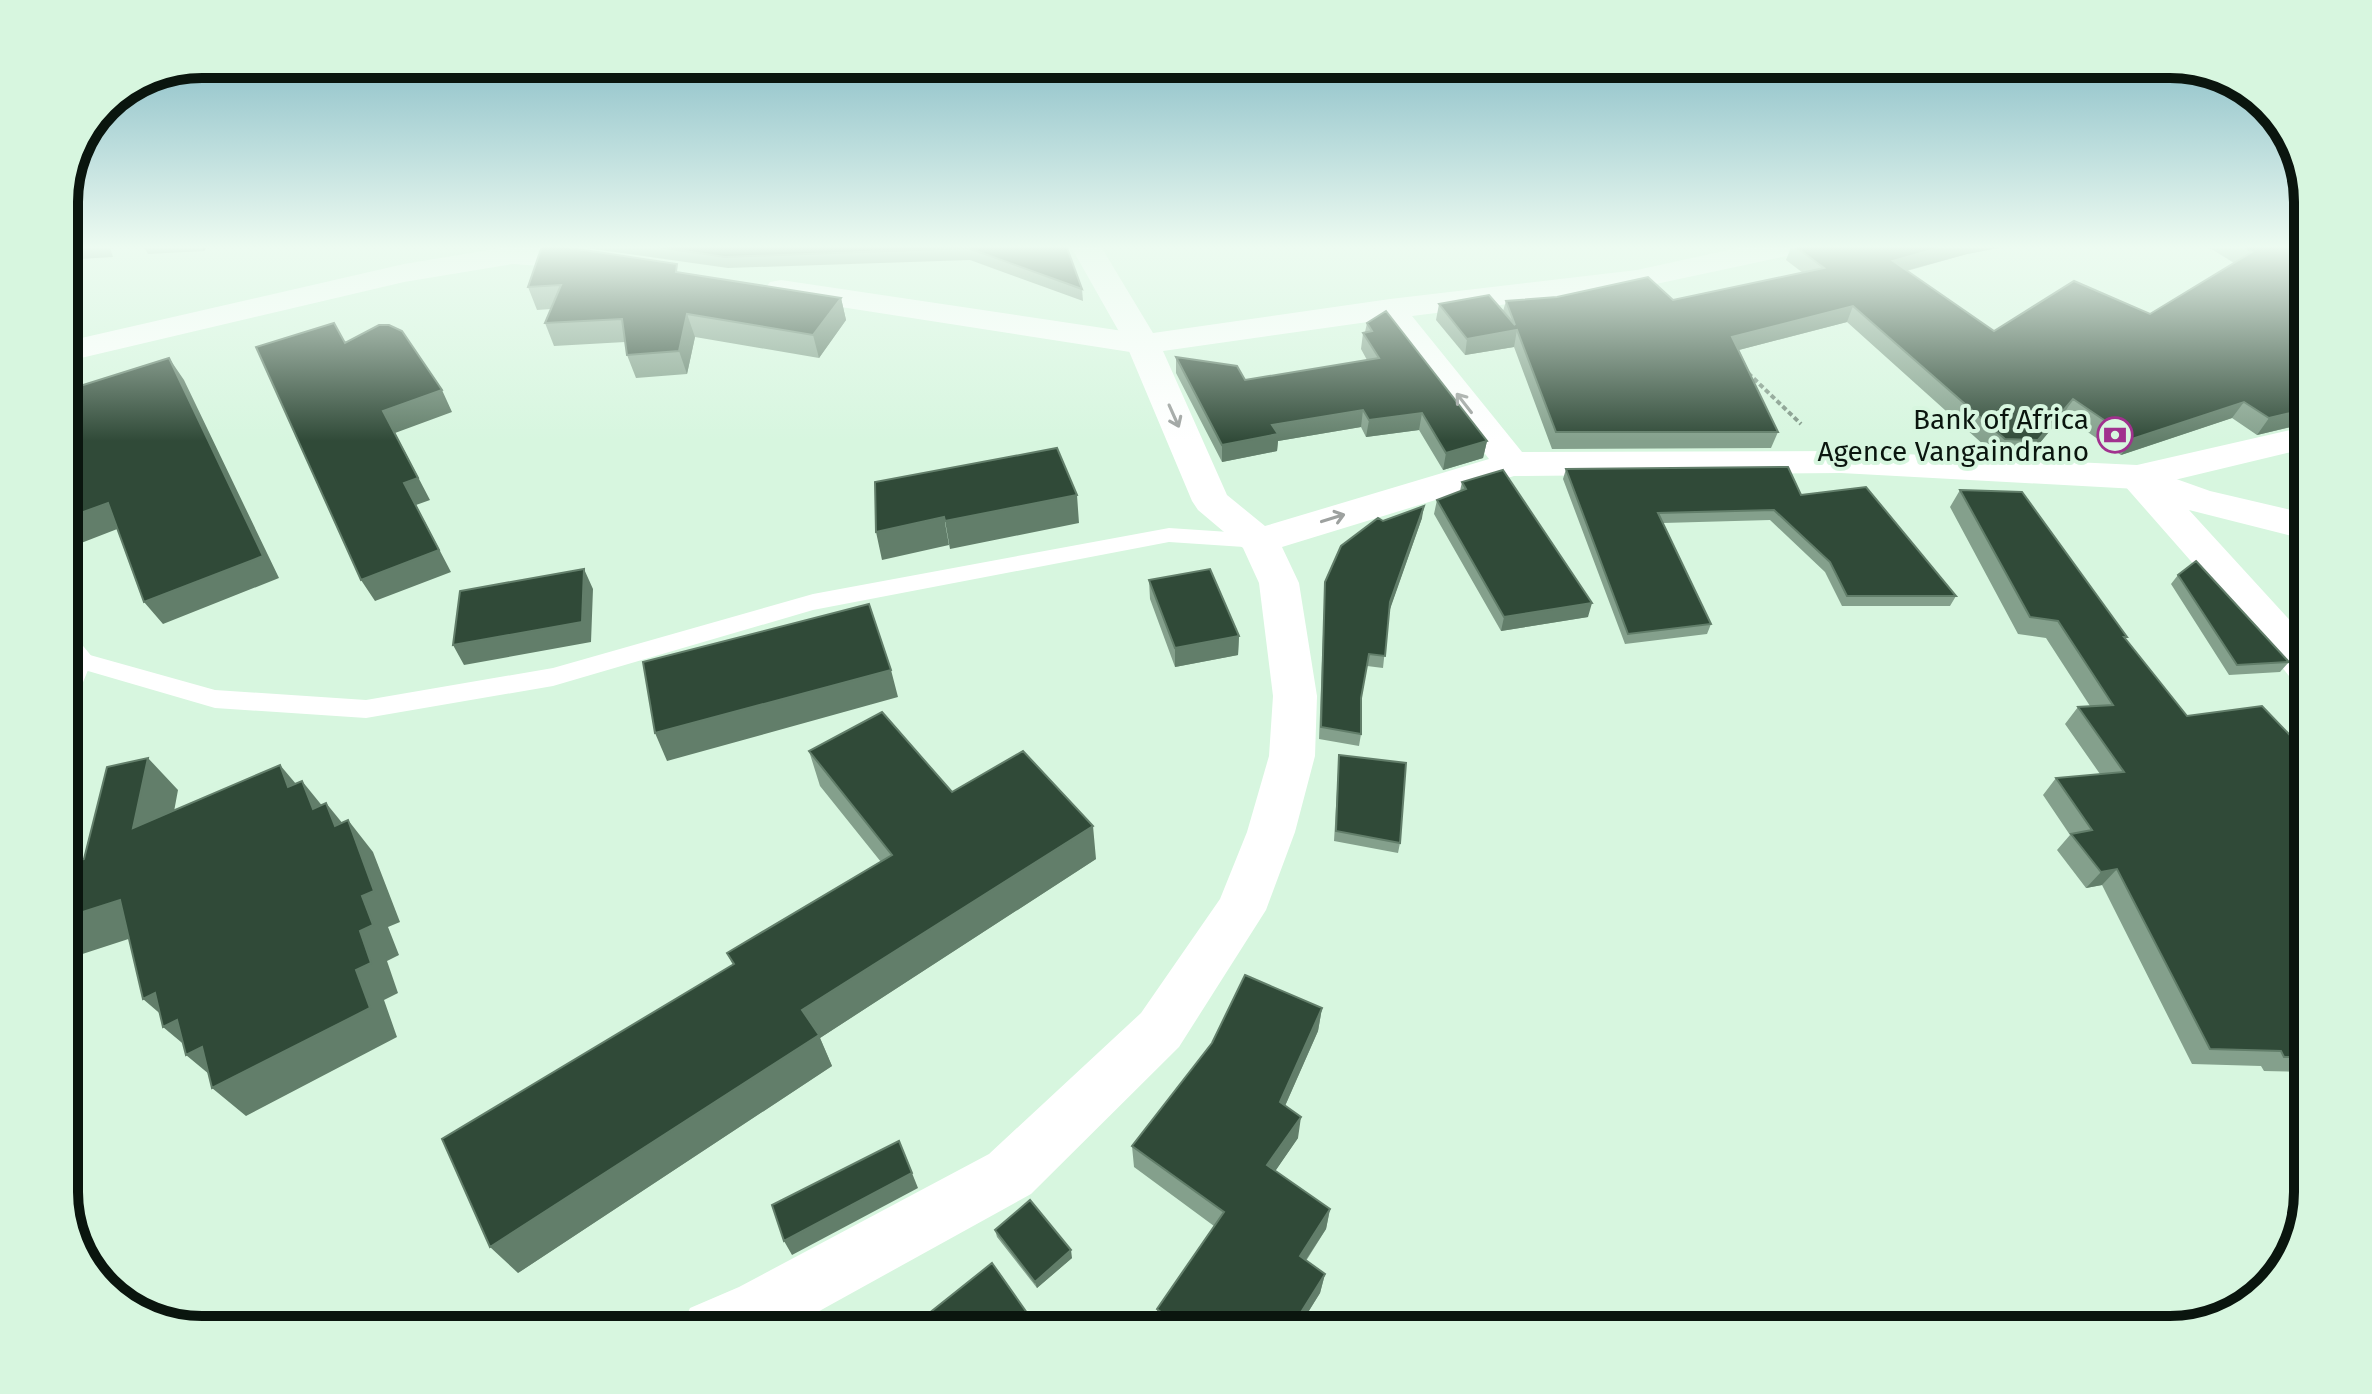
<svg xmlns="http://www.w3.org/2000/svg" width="2372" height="1394" viewBox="0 0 2372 1394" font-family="'Fira Sans',sans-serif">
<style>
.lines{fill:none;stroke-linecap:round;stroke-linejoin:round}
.path{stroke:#809787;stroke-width:4;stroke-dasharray:5 3;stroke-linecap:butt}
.lane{fill:#fff;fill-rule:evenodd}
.street{fill:#fff;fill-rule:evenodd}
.secondary{fill:#fff;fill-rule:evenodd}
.wall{fill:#84a08c}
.shaded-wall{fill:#627e6a}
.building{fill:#304a38;stroke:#627e6a;stroke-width:2}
.oneway{stroke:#9da19f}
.labels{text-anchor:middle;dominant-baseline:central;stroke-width:8;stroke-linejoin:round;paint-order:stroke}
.poi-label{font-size:28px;fill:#0a150e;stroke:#d7f6df;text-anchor:end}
.rim{fill:none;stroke:#0a150e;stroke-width:10}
</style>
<rect width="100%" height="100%" fill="#d7f6df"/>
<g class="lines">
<path class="path" d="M1748,373l53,51"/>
<path class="lane" d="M1169,528l90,6 8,2 3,5 -3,5 -8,2 -90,-6 -356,68 -260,76 -187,32 -151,-10 -151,-44v-12l8,-2 143,40 151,10 187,-32 260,-74z"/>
<path class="street" d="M513,246l86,6 11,2 4,7 -4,7 -11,2 -86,-6 -109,18 -340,80v-20l340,-78z
M781,280l362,54 12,3 5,7 -5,7 -12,3 -373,-58 -5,-7 5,-7z
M2137,465l73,26 98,23v26l-119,-30 119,130v46l-15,-5 -31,-39 -138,-157 -6,-8 6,-8z
M64,637l15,4 14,17 -14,34 -15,5z"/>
<path class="secondary" d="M1070,245h30l53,88 237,-34 247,-29 114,-25h60l-4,6 -11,3 -159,34 -225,28 110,136 319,-1 296,14 171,-39v22l-171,41 -296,-16 -327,3 -232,71 17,36 18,113 -2,60 -20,76 -29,78 -87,137 -148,147 -246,136h-105l10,-22 49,-21 250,-133 152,-141 79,-114 27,-67 22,-76 4,-60 -14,-113 -16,-35 -45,-38 -6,-9 -66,-157zM1382,320l107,139 -224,67 -38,-31 -64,-144z"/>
</g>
<path class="wall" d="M64,245h45l4,12 -49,3z
M143,245h65l-4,6 -56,3z
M565,245h501l16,44 1,12 -113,-41 -242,8z
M1792,245h222l-47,9 -60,17 87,60 156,-17 84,-51 -29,-18h103v178l-51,12 -25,-17 -111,37 -58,-40 -35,42 -33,-2 -148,-133 -108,28 39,82 -7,16 -219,1 -38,-102 -49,8 -29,-35 3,-16 64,7 3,-10 167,-1 130,-27 -17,-13z
M679,272l162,26 5,22 -27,38 -124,-21 -8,37 -51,4 -9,-23 -2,-13 -71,4 -9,-23 6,-14 -14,1 -9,-23z
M1367,323l120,118 -4,17 -40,12 -24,-40 -53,7 -5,-10 -83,14 -1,10 -55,11 -46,-89v-16l69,23 122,-20 -6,-11 2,-16 2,-1z
M1566,469l235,26 155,101 -6,10h-108l-17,-34 -55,-52 -107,3 48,101 -4,10 -82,10 -62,-165z
M1462,482l126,135 -87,14 -67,-117 3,-14 23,-9z
M1960,490l167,147 -2,2 62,77 121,38v318l-44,-1 -3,-5 -69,-2 -90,-179 -16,3 -29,-38 13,-15 -27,-40 13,-17 44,-4 -35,-50 13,-17 12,-1 -44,-68 -28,-4 -68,-127z
M1422,518l-33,93 -6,57 -16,-2 -6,34v34l-2,12 -40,-7 6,-157 58,-61z
M2178,575l111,87 -9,10 -51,3 -58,-91z
M1149,580l90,56 -1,19 -63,12 -25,-68z
M809,751l143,41 144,67 -276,179 12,28 -314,207 215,-308 -6,-12 154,-91 -61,-76z
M1339,755l61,88 -2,10 -64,-12z
M1322,1008l-4,23 -33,75 13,32 -23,33 55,38 -4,20 -20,32 19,13 -5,19 -23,37h-135l-4,-3 -1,-18 57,-83 -80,-59 -2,-21z
M995,1230l77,28 -35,30 -40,-51z"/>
<path class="shaded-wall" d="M200,245h8l-4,6z
M1949,245h65l-47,9 -81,22 7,-15z
M841,298l5,22 -27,38 -6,-23z
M1853,306l-6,16 -120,31 5,-16z
M687,314l8,23 -8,37 -8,-23z
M1517,330l-3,17 -49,8 2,-16z
M169,358l15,22 95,198 -116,46 -19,-22z
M442,390l10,22 -57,21 35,67 -14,5 35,67 -76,29 -14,-21 22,-169z
M2073,399l-10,16 -35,42 10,-17z
M2244,402l-12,16 -111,37 11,-16z
M2308,409l-1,14 -50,12 12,-17z
M1363,410l-2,17 -83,14 -1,10 -55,11v-17l50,-20z
M1422,413l-3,17 -53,7 3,-17z
M1487,441l-4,17 -40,12 3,-17z
M1077,495l2,28 -129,26 -5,-28z
M108,503l17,23 -49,19 -12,-15v-11z
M1424,506l-2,12 -34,97 2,-13z
M944,517l5,28 -67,15 -6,-28z
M584,569l9,20 -2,53 -127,23 -11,-20z
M1592,603l-4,14 -87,14 3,-14z
M1239,636l-1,19 -63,12v-19z
M891,670l7,27 -231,64 -12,-28z
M148,758l30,32 -13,70 -32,-32z
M280,765l27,32 -19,-10z
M302,781l26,32 -15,-4z
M326,803l26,32 -17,-9z
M348,820l25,32 27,70 -12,5 11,28 -12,6 11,32 -14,7 13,37 -151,79 -34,-28 144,-118 6,-74z
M1093,826l3,33 -276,179 12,28 -314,207 -28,-26 312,-237z
M2117,869l-15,16 -16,3 15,-16z
M120,900l33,31 -89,29v-42z
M155,993l57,56 9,35 -35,-29 7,-3 -30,-25 8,-4 -28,-24z
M1322,1008l-4,23 -41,93 3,-22z
M1301,1117l-3,21 -33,48 2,-21z
M912,1173l6,15 -126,67 -8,-14z
M1330,1209l-4,20 -30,46 4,-19z
M1071,1250l1,8 -35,30 -2,-6z
M1325,1274l-5,19 -23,37h-7z"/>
<path class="building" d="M644,245h422l16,44 -114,-41 -243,9z
M1793,245h156l-56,16 101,70 80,-50 76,33 102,-62 -11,-7h67v164l-39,9 -25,-16 -112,37 -59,-40 -35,41 -33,-1 -152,-133 -121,31 46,95h-222l-39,-102 -50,9 -28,-35 50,-9 26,30 -9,-24 51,-4 91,-20 25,23 151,-32z
M542,246l22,1 113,17 -1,8 165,26 -28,37 -126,-21 -8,37 -52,4 -5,-36 -77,4 16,-38 -33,2z
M1386,311l101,130 -41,12 -24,-40 -53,7 -6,-10 -91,15 6,9 -56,11 -46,-88 61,9 8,14 134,-22 -16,-25 9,-2 -5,-8z
M334,323l11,20 34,-18h10l13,6 40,59 -59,21 35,67 -14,5 35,67 -78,30 -105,-233z
M169,358l94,198 -119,46 -36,-99 -44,16v-128z
M1057,448l20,47 -132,26 -1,-4 -68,15 -1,-50z
M1788,467l13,28 65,-8 90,109h-109l-17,-34 -56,-52 -116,3 53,111 -83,10 -62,-165z
M1503,470l89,133 -88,14 -67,-117 29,-11 -4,-7z
M1960,490l62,2 105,145h-3l63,79 75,-10 46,48v303h-24l-3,-6 -71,-2 -93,-180 -16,3 -30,-38 21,-4 -36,-52 68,-6 -46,-65 35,-2 -55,-84 -28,-4z
M1424,506l-34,96 -5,54 -16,-2 -8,44v36l-40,-7 4,-145 16,-36 37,-28 5,3z
M2196,561l93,101 -52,3 -59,-90z
M584,569l-2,53 -129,23 7,-54z
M1210,569l29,67 -64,12 -26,-68z
M869,604l22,66 -236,63 -12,-71z
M882,712l70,80 71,-41 70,75 -291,184 17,25 -329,212 -48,-108 292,-175 -7,-11 165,-98 -83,-104z
M1339,755l67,8 -6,80 -64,-12z
M148,758l-15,70 147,-63 8,22 14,-6 11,28 13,-6 9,23 13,-6 26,71 -12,5 11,29 -13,6 11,32 -15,7 14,38 -158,80 -10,-41 -16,8 -9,-35 -14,7 -8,-34 -12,6 -23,-99 -56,18v-53l20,-6 23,-92z
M1245,975l77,33 -42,94 21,15 -34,48 63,44 -30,47 25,18 -35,56h-106l-27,-21 67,-97 -92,-66 80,-103z
M899,1141l13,32 -128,68 -12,-36z
M1030,1200l41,50 -36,32 -40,-52z
M992,1263l47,67h-131z"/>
<defs><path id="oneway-shaft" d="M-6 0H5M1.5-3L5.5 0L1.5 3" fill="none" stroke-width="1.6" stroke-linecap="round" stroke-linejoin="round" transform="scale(2)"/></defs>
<g class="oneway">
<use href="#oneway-shaft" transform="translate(1464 403) rotate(-128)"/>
<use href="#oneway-shaft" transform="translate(1174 416) rotate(66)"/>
<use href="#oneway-shaft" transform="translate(1333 518) rotate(-17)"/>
</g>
<linearGradient id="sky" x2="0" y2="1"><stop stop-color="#74b1be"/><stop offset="0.56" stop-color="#edfbf1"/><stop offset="1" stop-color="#edfbf1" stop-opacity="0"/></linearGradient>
<rect width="2372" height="441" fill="url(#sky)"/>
<defs>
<symbol id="bank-ring" viewBox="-11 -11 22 22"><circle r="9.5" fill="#d7f6df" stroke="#a1318e" stroke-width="1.5"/><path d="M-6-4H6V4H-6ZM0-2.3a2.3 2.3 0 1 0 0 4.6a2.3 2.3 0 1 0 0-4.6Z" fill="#a1318e"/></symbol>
</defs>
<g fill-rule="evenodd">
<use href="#bank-ring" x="2095" y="415" width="40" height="40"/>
</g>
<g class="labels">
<g class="poi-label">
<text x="2089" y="419">Bank of Africa<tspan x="2089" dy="32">Agence Vangaindrano</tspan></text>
</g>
</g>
<path d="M0 0H2372V1394H0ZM202 78H2170A124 124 0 0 1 2294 202V1192A124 124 0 0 1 2170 1316H202A124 124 0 0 1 78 1192V202A124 124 0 0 1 202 78Z" fill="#d7f6df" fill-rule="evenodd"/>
<path class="rim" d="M202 78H2170A124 124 0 0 1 2294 202V1192A124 124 0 0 1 2170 1316H202A124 124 0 0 1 78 1192V202A124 124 0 0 1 202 78Z"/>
</svg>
